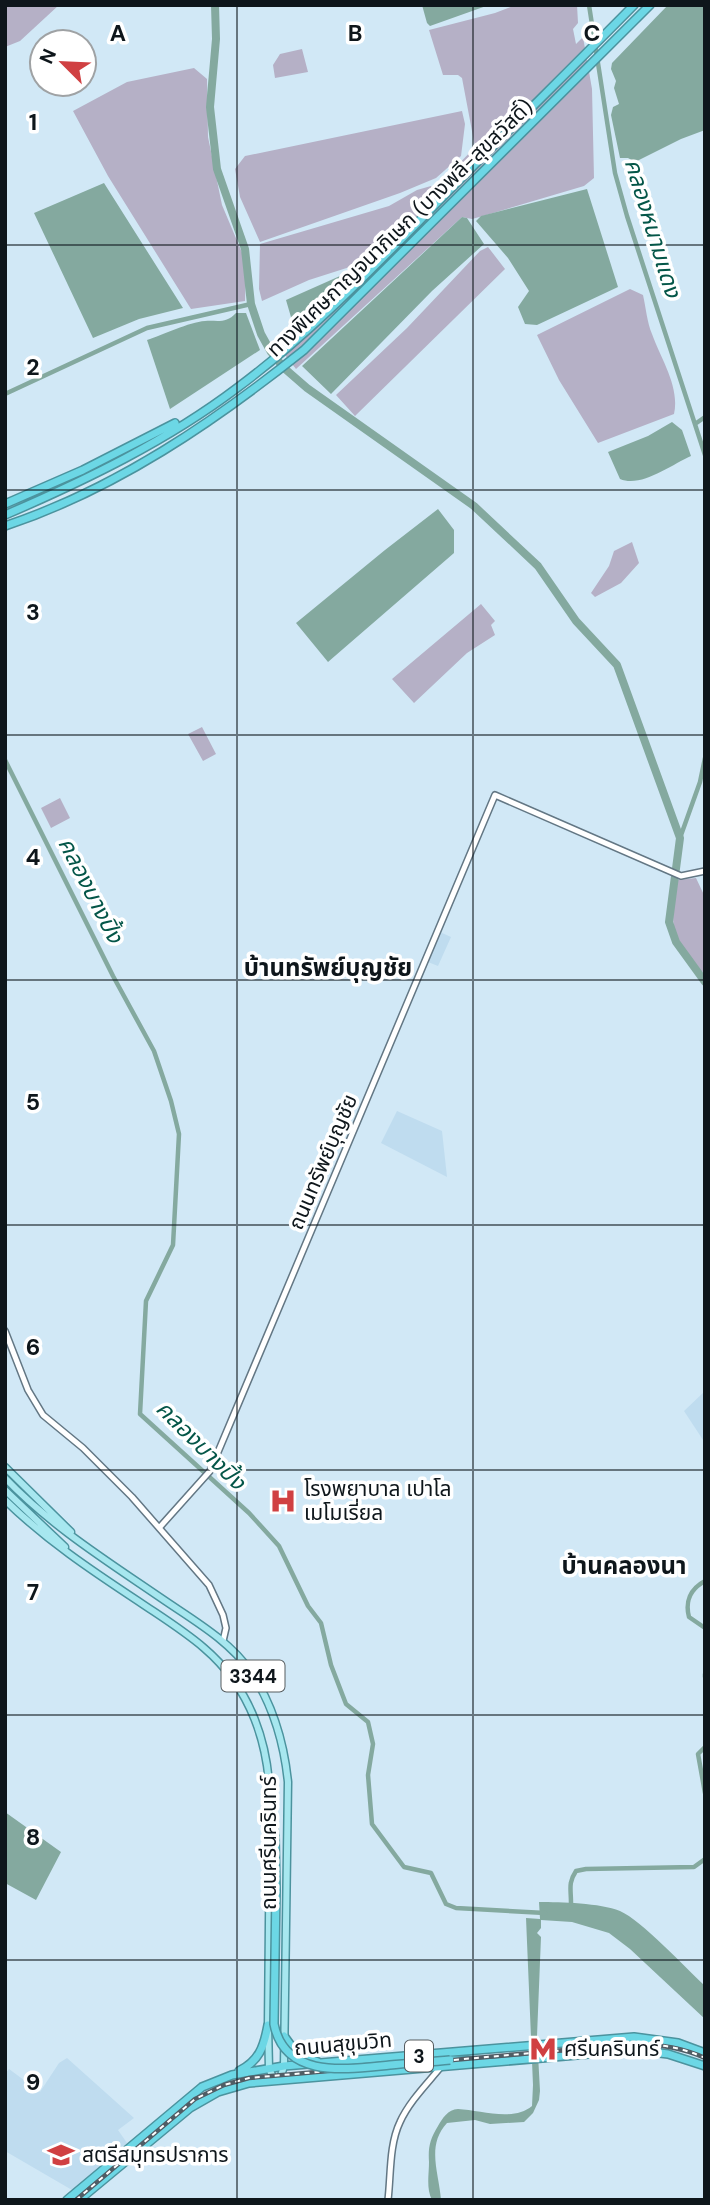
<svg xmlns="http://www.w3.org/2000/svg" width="710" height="2205" viewBox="0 0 710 2205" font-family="'DM Sans','Noto Sans Thai',sans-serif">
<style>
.built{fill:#bfdcef}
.green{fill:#b5b0c6}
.water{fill:#84a99f}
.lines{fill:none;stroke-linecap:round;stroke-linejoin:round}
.canal{stroke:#84a99f;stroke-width:4.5}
.river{stroke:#84a99f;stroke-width:8}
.secondary-casing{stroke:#637784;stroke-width:8}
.primary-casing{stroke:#4b939e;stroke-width:9}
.highway-casing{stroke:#4b939e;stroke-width:10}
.secondary{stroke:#fff;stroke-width:5}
.primary{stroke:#a7e7ef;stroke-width:6}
.highway{stroke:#6cd7e5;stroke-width:7}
.rail-casing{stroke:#505d65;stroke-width:4.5}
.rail{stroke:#fff;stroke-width:2;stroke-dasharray:5;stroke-linecap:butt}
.highway-bridge-casing{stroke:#4b939e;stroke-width:10;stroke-linecap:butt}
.highway-bridge{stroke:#6cd7e5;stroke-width:7}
.grid{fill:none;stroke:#0e161b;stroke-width:2;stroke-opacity:0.55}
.labels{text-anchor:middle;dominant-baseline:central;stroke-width:7;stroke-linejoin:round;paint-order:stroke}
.shield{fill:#fff;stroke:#565c5f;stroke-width:2}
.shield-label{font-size:19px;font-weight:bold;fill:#0e161b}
.street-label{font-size:21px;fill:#0e161b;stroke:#fff}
.poi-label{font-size:21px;fill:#0e161b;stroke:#fff;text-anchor:start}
.water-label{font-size:23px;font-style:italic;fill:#045648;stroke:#fff}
.quarter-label{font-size:24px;font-weight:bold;fill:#0e161b;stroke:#fff}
.grid-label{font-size:23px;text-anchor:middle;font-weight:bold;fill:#0e161b;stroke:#fff;stroke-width:7;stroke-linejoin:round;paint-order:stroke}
</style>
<rect width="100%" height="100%" fill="#d1e8f6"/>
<path class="built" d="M440,932l11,5 -13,29 -10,-4z
M397,1111l45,20 5,46 -66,-34z
M705,1391v52l-21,-32z
M67,2058l67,60 -16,12 9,13 -55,47 -67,-39v-77l4,-5 31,23 19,-29z"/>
<path class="green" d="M5,5h54l-39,36 -15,6z
M516,5h61l1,18 -5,6 3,15 7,-7 9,52 2,89 -10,8 -101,30 -11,3 -10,-2 -166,152 -18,-23 78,-81 -47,15 -47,21 -3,-12 1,-45 129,-38 28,-16 14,-4 3,4 41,-43 -13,-69 -4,-3h-15l-14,-45 66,-17z
M302,49l6,23 -33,6 -2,-13 7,-11z
M194,68l13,11 1,58 14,68 24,57 -1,39 -54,8 -83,-133 -35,-65 54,-29z
M462,111l3,13 -4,32 -25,22 -36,15 -140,49 -20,-45 -5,-28 10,-13z
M488,247l17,22 -150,147 -19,-21 71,-67 73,-77z
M630,289l13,6c3,13 4,27 9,39 9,25 28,53 22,80l-76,29 -39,-63 -22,-45z
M632,542l7,21 -18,20 -26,14 -4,-4 18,-27 5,-15z
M481,604l14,17 -4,4 4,10 -28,18 -53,50 -22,-24z
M202,727l14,27 -13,7 -15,-27z
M60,798l10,20 -19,10 -10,-20z
M696,878l9,19v74l-3,1c-32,-41 -33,-40 -24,-92z"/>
<path class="water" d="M422,5h67l-59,21 -3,-3z
M668,5h37v125l-24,9 -46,23 -7,-4h-8l-9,-43 2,-8 6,-3 -5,-16 2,-7 -5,-12 1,-6z
M104,183l79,125 -44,11 -46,19 -59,-125z
M587,189l31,98 -81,38 -12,-1 -7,-17 11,-16 -21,-33 -32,-37 5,-5z
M462,217l5,1 17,26 -52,47 -101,103 -29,-28z
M349,272l-51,54 -5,-2 -7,-24z
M236,313h10l14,37 -90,59 -23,-69c16,-5 42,-18 58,-19 13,-1 21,3 31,-8z
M672,422l10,8 9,26c-20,9 -50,32 -71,23l-12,-27 40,-16z
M438,509l16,21v23l-126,109 -32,-39 89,-73z
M5,1812l56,40 -25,48 -31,-17z
M539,1902c22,0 61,1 81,9 21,9 66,57 85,75v33l-75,-70 -21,-16 -37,-11 -31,-2v8l-4,5 4,4 -4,99 3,55 -1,9 -6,13 -9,9 -34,2 -15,-4 -28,3c-21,23 -8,49 -6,77h-9c-6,-12 -3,-25 -3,-38 -1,-15 1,-23 9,-36 4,-7 10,-17 20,-17 22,1 55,13 74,-3l1,-21 -7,-167 14,1z"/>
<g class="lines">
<path class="canal" d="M589,5l26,168 12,43 78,239
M5,394l142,-66 104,-24
M695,424l10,-7
M5,760l108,216 41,75 17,50 8,33 -6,111 -27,56 -6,113 109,99 30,33 29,60 13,17 10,42 15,39 22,18 5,22 -5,31 4,49 32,43 27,6 15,31 10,4 89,5
M680,838l20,-56 5,-24
M705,1581c-15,8 -20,21 -16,36l16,11
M705,1674v3
M705,1747l-7,7 7,39
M571,1903c0,-14 -3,-20 5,-32l10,-2 108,-2 11,-8"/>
<path class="river" d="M215,5l1,34 -6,68 7,62 28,80 6,55 10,30 10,18 13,16 23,20 167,118 64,60 38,55 41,44 63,173 -11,84 7,20 29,40"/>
<defs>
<path id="secondary" d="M5,1331l23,59 15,25 40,33 49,49 77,88 14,30 3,13 -3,13
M159,1528l51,-57 285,-676 186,81 24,-5
M388,2200c3,-25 1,-55 12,-78 9,-20 26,-37 40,-54"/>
<path id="primary" d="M5,1467l66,65
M5,1478c46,48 102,83 156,120 32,22 68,42 90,74 22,33 33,71 37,110l-4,284 -4,13
M5,1490l60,57
M5,1500c41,40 86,70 133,101 22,15 45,29 66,47 47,40 66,97 66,158
M270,1820l-2,205 1,43 5,12"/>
<path id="highway" d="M5,504l78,-34 92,-47
M5,515c81,-35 162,-74 232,-127 70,-52 130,-114 191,-176 68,-70 138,-138 206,-207
M5,526c111,-37 209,-104 299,-176l346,-345
M270,1803l5,33 1,54
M284,2036l13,18 21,8
M450,2060l37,1
M239,2071c20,-10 25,-24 29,-46
M67,2200l135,-113 30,-12 52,-9 350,-29 44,6 27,10
M79,2200l111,-92 28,-16 31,-9 386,-33 33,4 37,12"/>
</defs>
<use href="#secondary" class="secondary-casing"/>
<use href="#primary" class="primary-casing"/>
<use href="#highway" class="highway-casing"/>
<use href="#secondary" class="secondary"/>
<use href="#primary" class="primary"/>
<use href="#highway" class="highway"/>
<defs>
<path id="rail" d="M76,2200l119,-101 29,-14 25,-7 385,-34c25,0 47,3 71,14"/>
</defs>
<use href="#rail" class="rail-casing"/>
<use href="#rail" class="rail"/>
<defs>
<path id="highway-bridge" d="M276,1890l-2,134c11,56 74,45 116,41 20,-2 40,-3 60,-5"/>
</defs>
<use href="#highway-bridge" class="highway-bridge-casing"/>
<use href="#highway-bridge" class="highway-bridge"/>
</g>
<path class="grid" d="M237,5v2195M473,5v2195M5,245h700M5,490h700M5,735h700M5,980h700M5,1225h700M5,1470h700M5,1715h700M5,1960h700"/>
<defs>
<symbol id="hospital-bare" viewBox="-9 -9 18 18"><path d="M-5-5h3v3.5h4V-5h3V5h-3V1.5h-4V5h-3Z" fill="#d04042" stroke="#fff" stroke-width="2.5" paint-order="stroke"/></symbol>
<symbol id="metro-bare" viewBox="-9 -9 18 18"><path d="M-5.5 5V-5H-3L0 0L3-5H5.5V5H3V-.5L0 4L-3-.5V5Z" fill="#d04042" stroke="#fff" stroke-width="2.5" paint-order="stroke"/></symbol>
<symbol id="school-bare" viewBox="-9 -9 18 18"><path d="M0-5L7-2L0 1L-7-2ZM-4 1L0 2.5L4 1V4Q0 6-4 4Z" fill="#d04042" stroke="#fff" stroke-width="2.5" paint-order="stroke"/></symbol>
</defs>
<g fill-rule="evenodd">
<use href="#hospital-bare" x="264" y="1482" width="38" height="38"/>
<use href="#metro-bare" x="524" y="2030" width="38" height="38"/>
<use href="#school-bare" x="42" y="2136" width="38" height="38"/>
</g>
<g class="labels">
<g class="shield">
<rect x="221.5" y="1660.5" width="63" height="31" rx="5"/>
<rect x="405" y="2040.5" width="28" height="31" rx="5"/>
</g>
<g class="shield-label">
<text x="253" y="1676">3344</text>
<text x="419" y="2056">3</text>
</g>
<g class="street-label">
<text transform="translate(400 228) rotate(-44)">ทางพิเศษกาญจนาภิเษก (บางพลี-สุขสวัสดิ์)</text>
<text transform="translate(323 1162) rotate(-67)">ถนนทรัพย์บุญชัย</text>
<text transform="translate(269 1843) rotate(-90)">ถนนศรีนครินทร์</text>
<text transform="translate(343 2044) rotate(-5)">ถนนสุขุมวิท</text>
</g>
<g class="poi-label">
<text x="304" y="1489">โรงพยาบาล เปาโล<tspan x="304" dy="24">เมโมเรี่ยล</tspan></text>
<text x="564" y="2049">ศรีนครินทร์</text>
<text x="82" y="2155">สตรีสมุทรปราการ</text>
</g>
<g class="water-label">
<text transform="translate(653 228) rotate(73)">คลองหนามแดง</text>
<text transform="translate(91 890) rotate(63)">คลองบางปิ้ง</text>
<text transform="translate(201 1445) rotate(45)">คลองบางปิ้ง</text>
</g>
<g class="quarter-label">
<text x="328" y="967">บ้านทรัพย์บุญชัย</text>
<text x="624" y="1565">บ้านคลองนา</text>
</g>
</g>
<g class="grid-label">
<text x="118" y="41">A</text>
<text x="355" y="41">B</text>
<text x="592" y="41">C</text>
<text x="33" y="130">1</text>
<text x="33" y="375">2</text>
<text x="33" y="620">3</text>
<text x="33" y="865">4</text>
<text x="33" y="1110">5</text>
<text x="33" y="1355">6</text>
<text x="33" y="1600">7</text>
<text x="33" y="1845">8</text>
<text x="33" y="2090">9</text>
</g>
<rect width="710" height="2205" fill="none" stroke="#0e161b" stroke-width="14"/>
<g transform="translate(63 63) rotate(294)"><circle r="33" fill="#ffffff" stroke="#9fa2a4" stroke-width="2"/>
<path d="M0-5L12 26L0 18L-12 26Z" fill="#d04042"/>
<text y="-10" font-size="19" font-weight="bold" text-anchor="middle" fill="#0e161b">N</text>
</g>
</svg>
